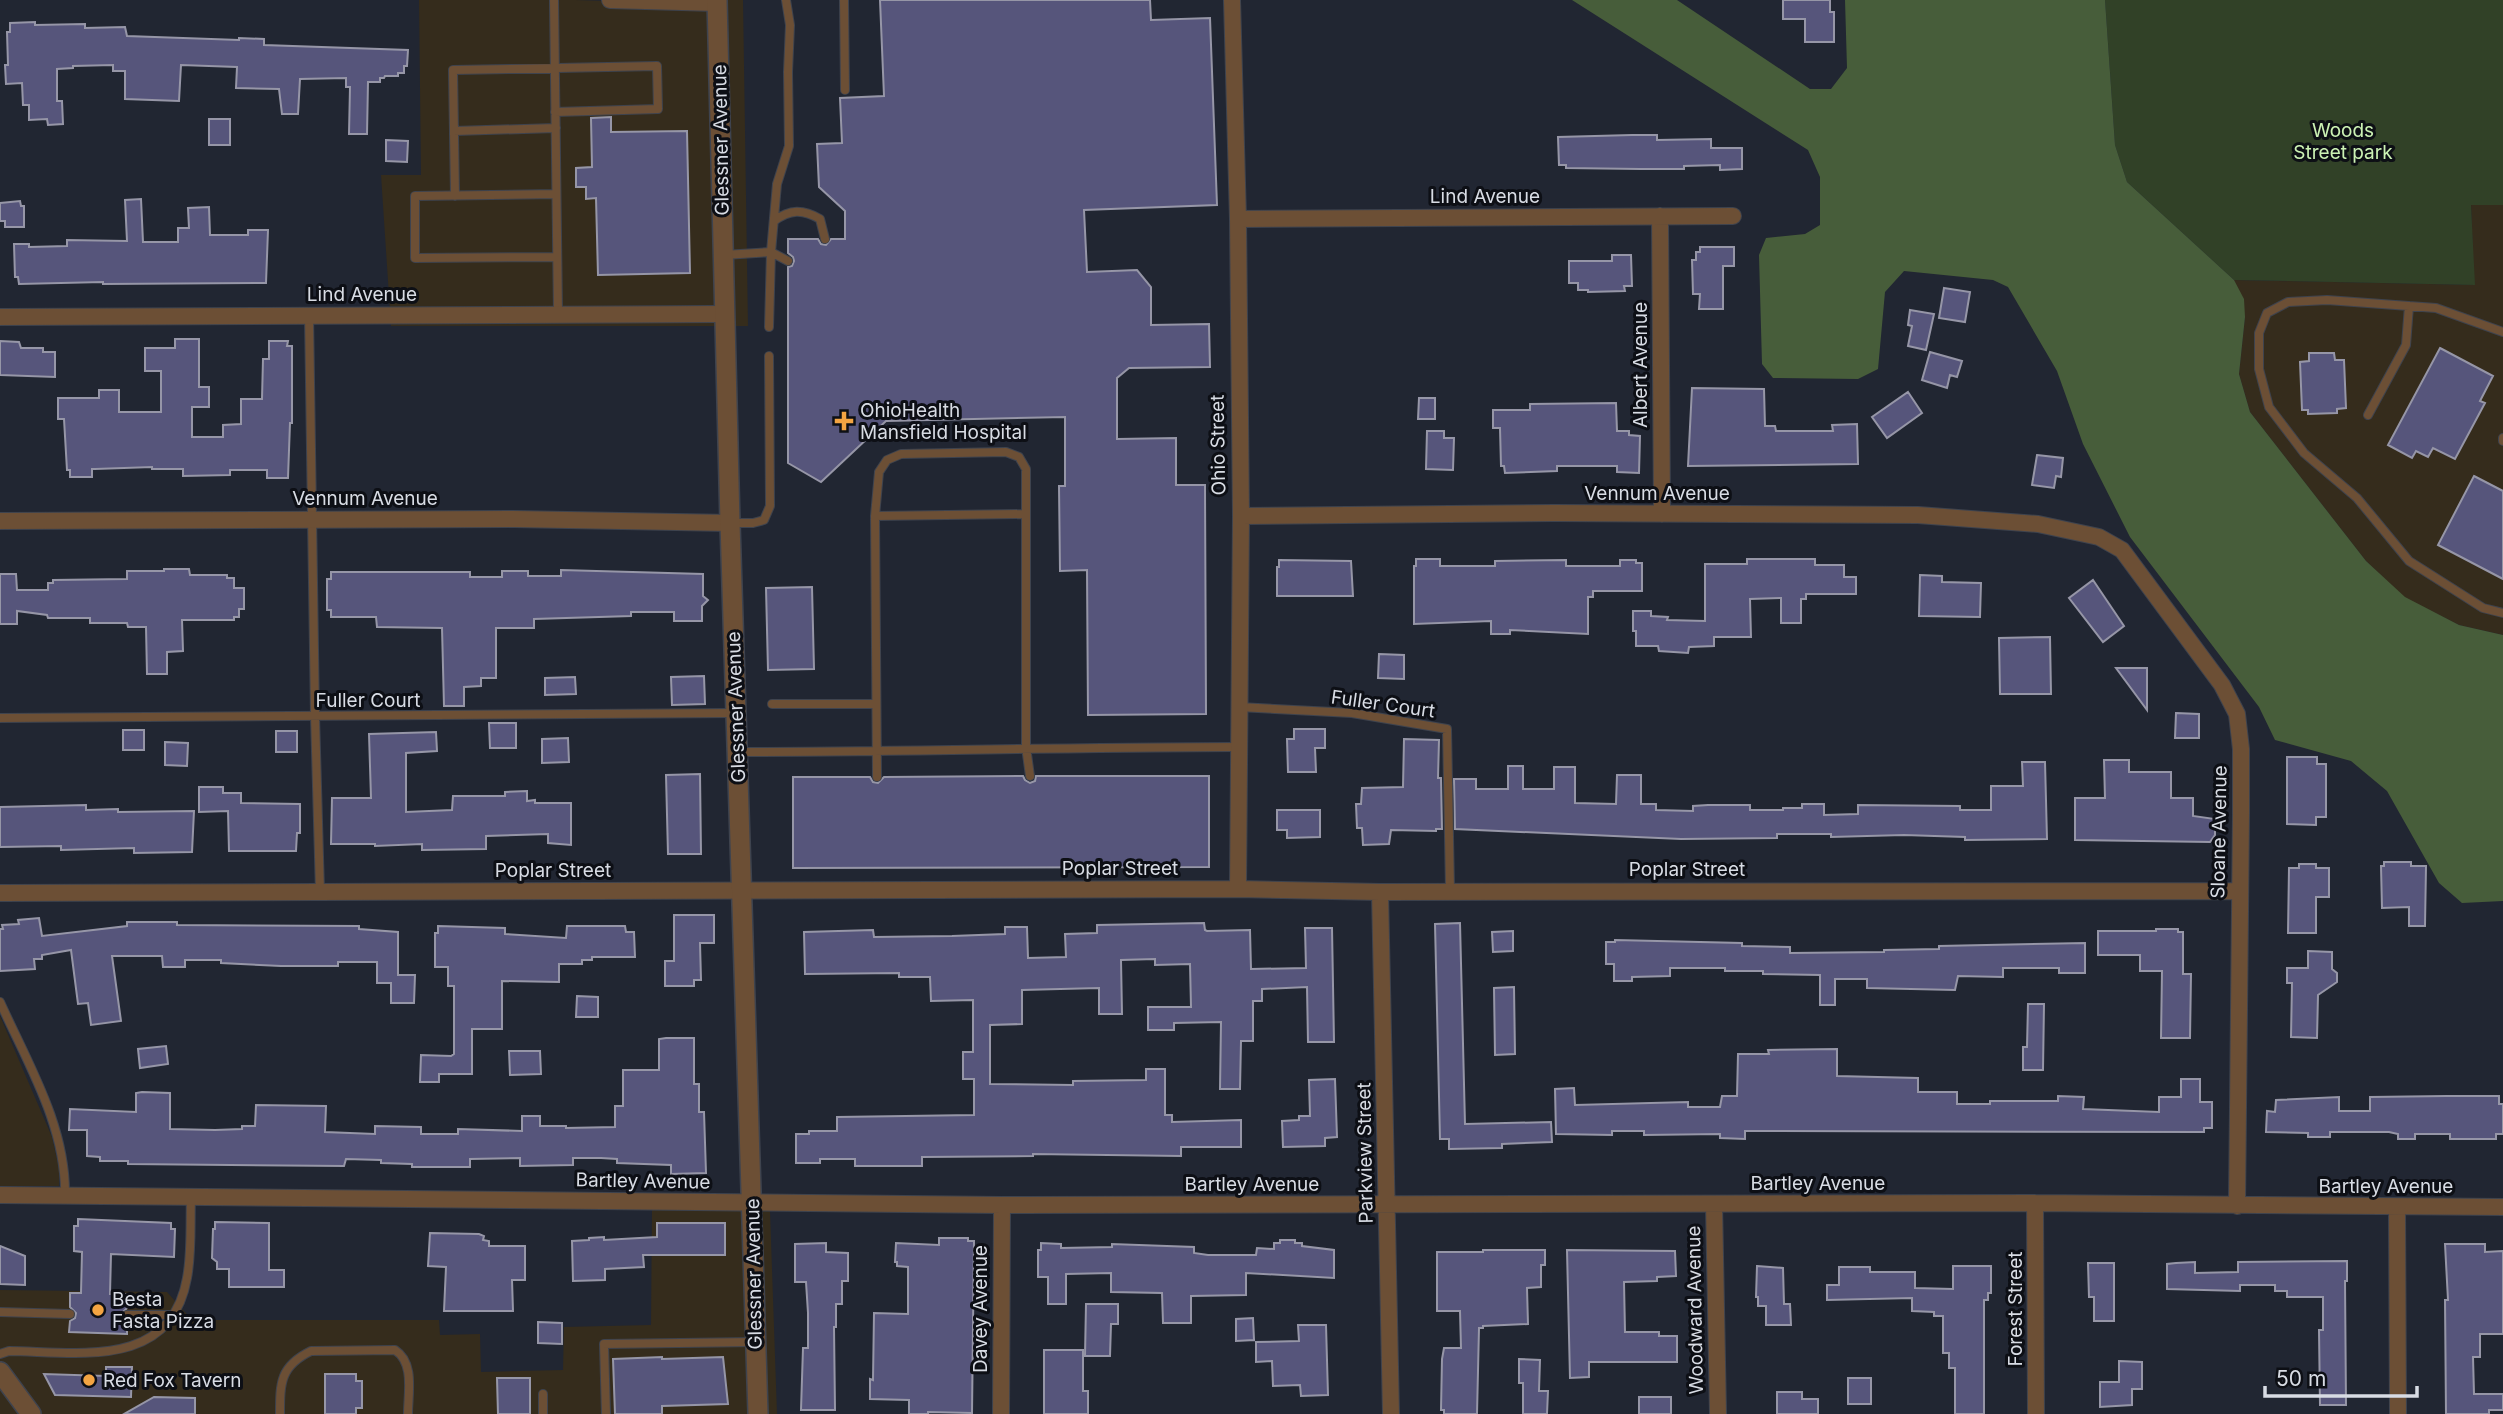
<svg xmlns="http://www.w3.org/2000/svg" width="2503" height="1414" viewBox="0 0 2503 1414" font-family="Inter,sans-serif">
<style>
.commercial{fill:#352c1c}
.green{fill:#314127}
.forest{fill:#475d3a}
.building{fill:#56557b;stroke:#9696a7;stroke-width:2}
.lines{fill:none;stroke-linecap:round;stroke-linejoin:round}
.service-casing{stroke:#3e434e;stroke-width:10}
.minor-casing{stroke:#3e434e;stroke-width:18}
.tertiary-casing{stroke:#3e434e;stroke-width:22}
.service{stroke:#6c4f35;stroke-width:8}
.minor{stroke:#6c4f35;stroke-width:16}
.tertiary{stroke:#6c4f35;stroke-width:19}
.poi-dot{fill:#f3a442;stroke:#0d0f15;stroke-width:2.5}
.labels{text-anchor:middle;dominant-baseline:central;stroke-width:6;stroke-linejoin:round;paint-order:stroke}
.park-label{font-size:19px;fill:#ccf2b4;stroke:#0d0f15}
.street-label{font-size:19px;fill:#d8dce4;stroke:#0d0f15}
.poi-label{font-size:19px;fill:#d8dce4;stroke:#0d0f15;text-anchor:start}
</style>
<rect width="100%" height="100%" fill="#212632"/>
<path class="commercial" d="M419,0h157l64,2v-2h103l5,326h-357l-10,-151h40z
M2471,204l32,1v430l-44,-10 -54,-27 -39,-37 -116,-149 -11,-38 6,-57 -11,-37 240,5z
M0,1016l52,121 7,31v18h-59z
M652,1207l118,4 7,203h-777v-124l167,2 25,28h247l1,15 40,-1 1,38 82,-2 1,-43 87,-2z"/>
<path class="green" d="M2105,0h398v205h-32l4,80 -241,-5 -107,-98 -12,-37z"/>
<path class="forest" d="M1572,0h105l133,89h21l16,-21 -2,-68h260l10,145 12,37 107,98 10,19 1,18 -6,57 11,38 116,149 39,36 54,28 44,10v266l-41,2 -23,-20 -52,-92 -36,-30 -76,-21 -16,-33 -129,-170 -47,-93 -26,-73 -49,-84 -15,-7 -89,-9 -19,21 -7,77 -20,10 -85,-1 -11,-14 -3,-109 7,-17 39,-4 15,-9v-48l-12,-27z"/>
<path class="building" d="M880,0h270l1,20 59,-2 7,187 -133,5 3,62 50,-2 14,17v38l58,-1 1,43 -81,1 -12,10v61l59,-1v47h29l1,229 -118,1 -1,-145 -27,1 -1,-85h6v-69l-179,4 -65,61 -33,-19v-196l4,-1 2,-5 -1,-4 -5,-4v-14h30l3,5 5,1 5,-6h14v-28l-26,-24 -2,-43 25,-1 -2,-45 44,-2z
M1783,0h47v12h4v30h-29v-23h-22z
M35,22v3l50,-1v4l40,-1 2,9 112,4v-2l25,1v6l144,5 -1,16h-3v7h-6v3h-13l-1,2h-4v4h-12l-1,52h-18l1,-47h-4v-9l-46,1 -2,35h-16l-3,-25 -43,-1 1,-21 -56,-2 -2,36 -54,-2v-28h-12v-6l-40,1v2l-16,1v32h5l1,23 -15,1 -1,-6 -18,1v-15h-6l-1,-22 -16,1 -1,-19h3l-1,-33h3v-9z
M611,117v15l76,-1 3,142 -92,2 -2,-77 -10,1v-12h-10v-19l16,-1 -1,-49z
M209,119h21v26h-21z
M1632,135h25v5l54,-1v9h31v21l-22,1v-5l-36,1v3h-44l-74,-1v-3h-7l-1,-28z
M386,140l22,1 -1,21 -21,-1z
M141,199l2,43h35v-14h11l-1,-20 21,-1 1,28h38v-5h20l-2,53 -163,1v-2l-84,2 -1,-7h-3l-1,-33h15v3l38,-1v-6l60,1 -2,-41z
M20,201l1,5h3v21h-19v-6h-5v-18z
M1700,247h34v19h-11v43h-24l1,-15h-7l-1,-34h4v-8h4z
M1612,255h19l1,31h-8l1,5 -37,1v-2h-10v-7h-9v-22h43z
M1944,288l26,4 -5,30 -26,-4z
M1910,310l24,4 -8,36 -18,-4 4,-20 -4,-1z
M175,339h24v48h10v20h-17v30h31v-12l18,-1v-25h21l1,-40h6v-18h19l-1,5h5v77h-2l-2,55h-21v-8h-37v5l-47,1v-7h-31v-2l-57,2h-3v8h-22v-7h-3l-3,-51h-6v-21h41v-8h20v22h42v-41h-16v-23h30z
M0,341l19,1 2,6h22v4h12v25l-55,-2z
M2440,348l53,28 -13,25 5,2 -30,56 -22,-11 -5,9 -12,-6 -4,7 -24,-13z
M1930,352l32,9 -5,16 -7,-2 -3,13 -25,-8z
M2309,353h25l1,7h9l2,48 -9,1v4l-29,1v-4h-6l-2,-48 9,-1z
M1692,388l72,1 1,37h10l1,5h57l-1,-6 25,-1 1,40 -170,2z
M1908,392l14,21 -35,25 -15,-21z
M1419,398h16v21h-17z
M1616,403l1,28h12v4l11,1 -1,37 -22,-1v-6h-60v5l-52,2 -1,-7h-3l-1,-38h-7v-18h37v-6z
M1427,431h17v7h10l-1,32 -27,-1z
M2037,455l26,3 -2,19 -5,-1 -2,12 -22,-3z
M2474,476l29,15v88l-65,-34z
M1416,559h24v7h55v-5l71,-1v6h54v-6h16v3h6v28h-49v6h-5v37l-78,-4v4h-19v-13l-77,3v-58h2z
M1747,559h68v6h29v12h12v17h-50v5h-5v24h-20v-25l-31,1 1,38h-37v9l-25,1 -1,6 -29,-2 -1,-5h-22v-15h-3v-20h18v5l17,1 -1,3 38,1v-57h42z
M1279,560l72,1 2,35h-76v-29h2z
M164,569h25l1,6h37v3h7v10h10v21h-5v8h-5v3h-52l1,31 -16,1v22h-20l-1,-47h-18l-1,-4h-37v-5h-42l-1,-3 -30,-4v13h-17v-50h16l1,16h31v-7h5v-3l74,-1v-8h37z
M561,570l142,4v22l5,4 -6,6v15h-28v-9h-43v4l-97,3v9h-38v50h-15v8l-17,1v19h-20l-2,-78 -65,-1 -1,-10h-45v-7h-4v-31h4v-7h139v5h32v-6h26v5h33z
M1920,575l22,1v6l39,1 -1,34 -61,-1z
M2093,580l31,46 -21,16 -34,-44z
M812,587l2,82 -46,1 -2,-82z
M2050,637l1,57h-51l-1,-56z
M1379,654l25,1v24l-26,-1z
M2116,668h31v42z
M704,676l1,28 -33,1 -1,-28z
M575,677l1,17 -31,1v-17z
M2176,713l23,1v24h-24z
M489,723h27v25h-26z
M1294,729h31v19h-10l1,24h-28l-1,-33h7z
M123,730h21v20h-21z
M276,731h21v21h-21z
M436,732l1,19 -31,2v59l46,-2 1,-14h52v-4l22,-1v10l8,-1v3h36v42l-23,-2v-9l-62,2v13l-64,1v-6l-47,2v-2h-44l1,-46h39l-2,-64z
M568,738l1,24 -27,1v-24z
M1404,739l35,1 -1,38h3l1,51h-6v2l-45,-1 -2,14 -26,1 -1,-17h-5l-1,-24h5l1,-16 41,-1z
M165,742l23,1 -1,23 -22,-1z
M2287,757h30v7h9v53h-10v8l-29,-1z
M2104,760h25v12h42v26h22v18l22,3v16l-5,7 -135,-2v-42h30z
M2022,762h23l2,77 -82,1v-3l-61,-2 -73,2v-3h-54v4l-96,1 -226,-10 -1,-50h22v10h32v-23h15v23h31v-22h21v36l41,1 1,-29h24v29h15v6l37,1v-5l15,-1h42v5h33v-2h19v-4h22v11l34,-1v-9l102,1v4h31v-24h32z
M700,774l1,80h-33l-2,-79z
M1023,776l2,4 5,3 5,-2 1,-5h173v91l-416,1v-91h77l3,5 5,1 6,-6z
M199,787h24v6h18v10l59,1v29h-3l-1,18h-67l-1,-40 -29,1z
M86,805v5l32,-1v3l76,-1 -2,41 -58,1v-5l-73,2v-4l-61,1v-40z
M1277,810h43v27l-33,1v-8h-10z
M2384,862h27v4h15l-1,60h-16v-19l-27,1 -1,-42h3z
M2299,864h17v4h13v29h-13v36h-28l1,-65h10z
M674,915h40v28h-14l1,37h-7v6h-29v-25h9z
M39,918l3,18 85,-10v-4h50v3l182,1v3l39,3v43h17l-1,28h-23v-20h-14v-21h-39v4h-57l-60,-3v-3h-36v7h-22l-1,-11h-50l9,65 -30,4 -3,-22 -10,1 -7,-54 -29,5v4h-8l1,10 -35,2v-42h3l-1,-4 17,-1 -1,-4z
M1204,923l1,7 2,1 43,-1 1,39 55,-1 -1,-40h27l2,114h-26l-1,-55 -45,2v12h-9v40h-12l-1,48h-20l1,-67 -47,1v7h-26v-23h43l-1,-43 -35,1v-6l-34,1 1,54h-23v-26l-77,2v34l-32,1v59l83,1v-4l73,-1v-11h19v46h7v7l69,-2v27h-60v9l-148,-2v2l-111,1v9h-67v-7h-35v4h-24v-29h13v-3h28v-14l137,-2v-36h-11v-27h10v-52l-42,1 -1,-24h-31v-4l-94,1 -1,-42 69,-2 1,7 78,-1 53,-2v-7h22l1,31 38,-1 -1,-23 32,-1v-8z
M1460,923l5,201 86,-2 1,20 -50,2v4l-53,1v-10h-9l-5,-215z
M438,926l67,2v6l61,4 1,-12h58l1,6h8l1,25h-43v3h-10v4h-23v18l-57,-1v48h-30v45h-33v8h-19l1,-27 30,1 3,-2v-68h-6v-19h-13v-34h3z
M2156,929h22v3h5v42h8l-1,64h-29l1,-67h-22v-16h-42v-24h58z
M1513,931v20l-20,1 -1,-20z
M1615,940l127,3v3l48,1v6l94,-1v-2l55,-1v-3l146,-3v30h-26v-5h-56v9l-45,-1 -3,14 -88,-2v-9h-32v26h-15v-30l-57,-1v-3h-38v-3h-55v8l-38,1v4h-18v-17h-8v-22h9z
M2308,951l24,1v17l5,4v9l-19,13 -1,43 -26,-1 1,-54h-5v-15h21z
M1514,987l1,67 -20,1 -1,-67z
M577,996l21,1v20h-22z
M2028,1004h16l-1,66h-20v-23h4z
M666,1038h28v46h5v28h5l2,61 -35,1v-9l-54,-2v-4l-16,-1h-28v7l-53,1v-8l-50,1v8h-58v-3l-31,-1v-3l-35,-1 -2,7 -216,-2v-3h-28v-4l-13,-1v-26h-18l1,-21 66,3v-19l6,-1 28,1v36l45,1 27,-1v-3h13l1,-21 70,1 -1,26 50,2v-8l46,1v7h37v-5l64,2v-15h18v10h26v2l49,-1v-21h8v-36h36v-31z
M166,1046l2,18 -28,4 -2,-19z
M1837,1049v27l81,2v14h39v12h33v-3h68v-5l26,1 -1,12 76,3v-15h22v-18h19v23h12v26h-8v4l-459,-1v8l-25,-1v-4l-76,1v-4h-32v4l-56,-1 -1,-45 19,-1 1,17 113,-3v5h32l2,-11h15l1,-42h31l-1,-4z
M509,1051h31l1,23 -31,1z
M1335,1079l2,58 -12,1v8l-42,1 -1,-26 17,-1v-4h11l-1,-36z
M2446,1096h53v8h4v30h-7v5h-46v-5h-35v5h-17v-5l-9,-2h-59v5h-22v-4l-42,-1 1,-21 8,1 1,-12 63,-3v14h31v-14z
M78,1219l93,4v6h4l-1,28 -63,-3 -1,40h17v14l-6,6 1,5 5,3v12l-58,-2 1,-11 5,-3 1,-5 -6,-6v-14h11l1,-41 -8,-1v-25h4z
M215,1222l54,1v47h15v17h-55v-18h-12v-7l-5,-4 1,-29h2z
M657,1223h68v32h-82l1,12 -39,2v11l-32,1 -1,-40 17,-1v-2l15,-1v3l53,-3z
M430,1233l49,1 5,2 -1,4 6,1v5h36v34h-13l1,31h-69l2,-44 -18,-1z
M939,1238h29v3h6l-2,172 -44,-1v2h-19v-14l-39,-1v-20l3,1 1,-67 34,1v-47l-11,-1v-4h-2l1,-19 43,2z
M1280,1240h15v3h7v3l32,4v28l-88,-5v22l-55,1v27h-28l-1,-30 -51,-1v-19l-45,1v30h-18v-27h-10v-27h3v-7l20,1v4l51,-1v-3l82,3v6l14,2h48l1,-7 17,1v-6h6z
M826,1243v9l22,1v28h-6v23h-6v23h-2l1,83h-34l2,-62h5v-35l-2,-31h-11v-38z
M2445,1244h40v8l18,-1v83h-23v23h-7l1,37h29v16h-14v4h-43l-1,-114h3z
M0,1246l25,10v29l-25,-1z
M1483,1250h62v15h-4v22l-14,1 1,36 -45,2v2h-4l-2,86h-33v-4h-3l1,-51 2,-11h17l-1,-37h-23v-59h46z
M1567,1250l108,1 1,25 -19,1v4l-33,1 1,50h34v4h18v26h-88v15l-19,1z
M2347,1261v20h-2l1,124h-26l-1,-75h4v-33h-36v-6h-12v-6h-35v6l-73,-2v-25l9,-1 19,-1v11l43,-1v-10z
M2088,1263h26v58h-20v-24h-5z
M1757,1266l26,2 1,36h6l1,21h-25v-19h-8v-9h-2z
M1953,1266h38v27h-3v7h-4v114h-29v-46h-6v-15h-6v-37h-9v-4l-22,-1v-13l-85,2v-15h12v-18h31v5h45v16l38,1z
M1086,1304h32v20h-7l-1,32h-25z
M1253,1318l1,22 -18,1v-22z
M538,1322l24,1v21l-24,-1z
M1298,1325h28l2,70 -27,1 -1,-11 -27,1 -1,-25 -16,1v-20l43,-1z
M1044,1350h39v41h5v23h-44z
M662,1357v2l61,-2 5,47 -66,2v8h-47l-2,-55z
M1519,1359l21,1 -1,31h9l-1,23h-24v-31h-4z
M2119,1361l23,1v27h-10v16l-32,2v-25h19z
M106,1367h26l-1,30 -76,-2 -11,-21 62,2z
M325,1374h31v7h6v27h-6v6h-31z
M497,1378h33v36h-32z
M1848,1378h23v26h-23z
M1777,1392h25v7h16v15h-41z
M154,1397l41,1v16h-71z
M1639,1397h32v17h-32z"/>
<g class="lines">
<defs>
<path id="service" d="M554,0l4,314
M844,0l1,90
M454,131l102,-3
M556,194l-141,2v62l142,-1
M455,196l-2,-126 204,-4 1,43 -103,3
M774,221c16,-12 29,-12 46,-2l5,20
M724,255l47,-3 6,-68 12,-38 -1,-74 2,-47 -4,-25
M309,315l6,401 5,176
M769,327l2,-75 17,9
M2503,332l-67,-24 -109,-8 -39,2 -21,11 -8,20v36l10,38 35,46 53,45 52,63 74,47 20,5
M2368,415l38,-70 3,-39
M2503,438v3
M875,516l151,-2
M730,523h23l11,-3 6,-14 -1,-150
M772,704h104
M1239,707l113,6 95,16 3,161
M0,718l736,-5
M738,752c167,0 333,-5 500,-5
M877,777l-2,-261 4,-44 8,-12 14,-6 105,-2 13,5 7,12v278l4,29
M0,1002c28,62 66,124 65,193
M0,1312l70,2
M127,1315h46
M0,1354l9,-3c69,1 162,19 178,-73 5,-26 3,-54 4,-81
M543,1394v20
M280,1414c0,-31 0,-48 31,-63l84,-1c20,13 13,43 13,64
M606,1414l-2,-70 151,-2"/>
<path id="minor" d="M610,0l107,3
M1232,0l6,219 3,297 -3,373
M1660,216l2,298
M1238,219l495,-3
M0,317l725,-3
M1241,516l313,-3 364,2 120,9 61,13 23,13 100,135 15,29 4,35v65l-4,392
M0,521l514,-2 216,4
M1380,892l11,522
M0,893l1238,-4 142,3 859,-1
M0,1195l1002,10 1033,-2 468,4
M2035,1203l1,211
M1714,1204l4,210
M2397,1207l1,207
M1001,1414l1,-209"/>
<path id="tertiary" d="M717,0l13,523 28,891
M0,1372l31,42"/>
</defs>
<use href="#service" class="service-casing"/>
<use href="#minor" class="minor-casing"/>
<use href="#tertiary" class="tertiary-casing"/>
<use href="#service" class="service"/>
<use href="#minor" class="minor"/>
<use href="#tertiary" class="tertiary"/>
</g>
<g class="poi-dot">
<path d="M840.5 410.5h7v7h7v7h-7v7h-7v-7h-7v-7h7z"/>
<circle cx="98" cy="1310" r="7"/>
<circle cx="89" cy="1380" r="7"/>
</g>
<g class="labels">
<g class="park-label">
<text x="2343" y="130">Woods<tspan x="2343" dy="22">Street park</tspan></text>
</g>
<g class="street-label">
<text transform="translate(721 140) rotate(-91)">Glessner Avenue</text>
<text x="1485" y="196">Lind Avenue</text>
<text x="362" y="294">Lind Avenue</text>
<text transform="translate(1640 365) rotate(-90)">Albert Avenue</text>
<text transform="translate(1218 445) rotate(-91)">Ohio Street</text>
<text x="1657" y="493">Vennum Avenue</text>
<text x="365" y="498">Vennum Avenue</text>
<text x="368" y="700">Fuller Court</text>
<text transform="translate(1383 704) rotate(8)">Fuller Court</text>
<text transform="translate(736 707) rotate(-92)">Glessner Avenue</text>
<text transform="translate(2219 832) rotate(-89)">Sloane Avenue</text>
<text x="1120" y="868">Poplar Street</text>
<text x="1687" y="869">Poplar Street</text>
<text x="553" y="870">Poplar Street</text>
<text transform="translate(1365 1153) rotate(-91)">Parkview Street</text>
<text transform="translate(643 1181) rotate(1)">Bartley Avenue</text>
<text x="1818" y="1183">Bartley Avenue</text>
<text x="1252" y="1184">Bartley Avenue</text>
<text x="2386" y="1186">Bartley Avenue</text>
<text transform="translate(754 1274) rotate(-91)">Glessner Avenue</text>
<text transform="translate(980 1309) rotate(-90)">Davey Avenue</text>
<text transform="translate(2015 1309) rotate(-90)">Forest Street</text>
<text transform="translate(1695 1310) rotate(-91)">Woodward Avenue</text>
</g>
<g class="poi-label">
<text x="860" y="410">OhioHealth<tspan x="860" dy="22">Mansfield Hospital</tspan></text>
<text x="112" y="1299">Besta<tspan x="112" dy="22">Fasta Pizza</tspan></text>
<text x="103" y="1380">Red Fox Tavern</text>
</g>
</g>
<path d="M2265 1386v10h152v-10" fill="none" stroke="#d8dce4" stroke-width="3.5"/>
<text x="2276" y="1386" font-size="21" fill="#d8dce4" stroke="#0d0f15" stroke-width="5" paint-order="stroke">50 m</text>
</svg>
